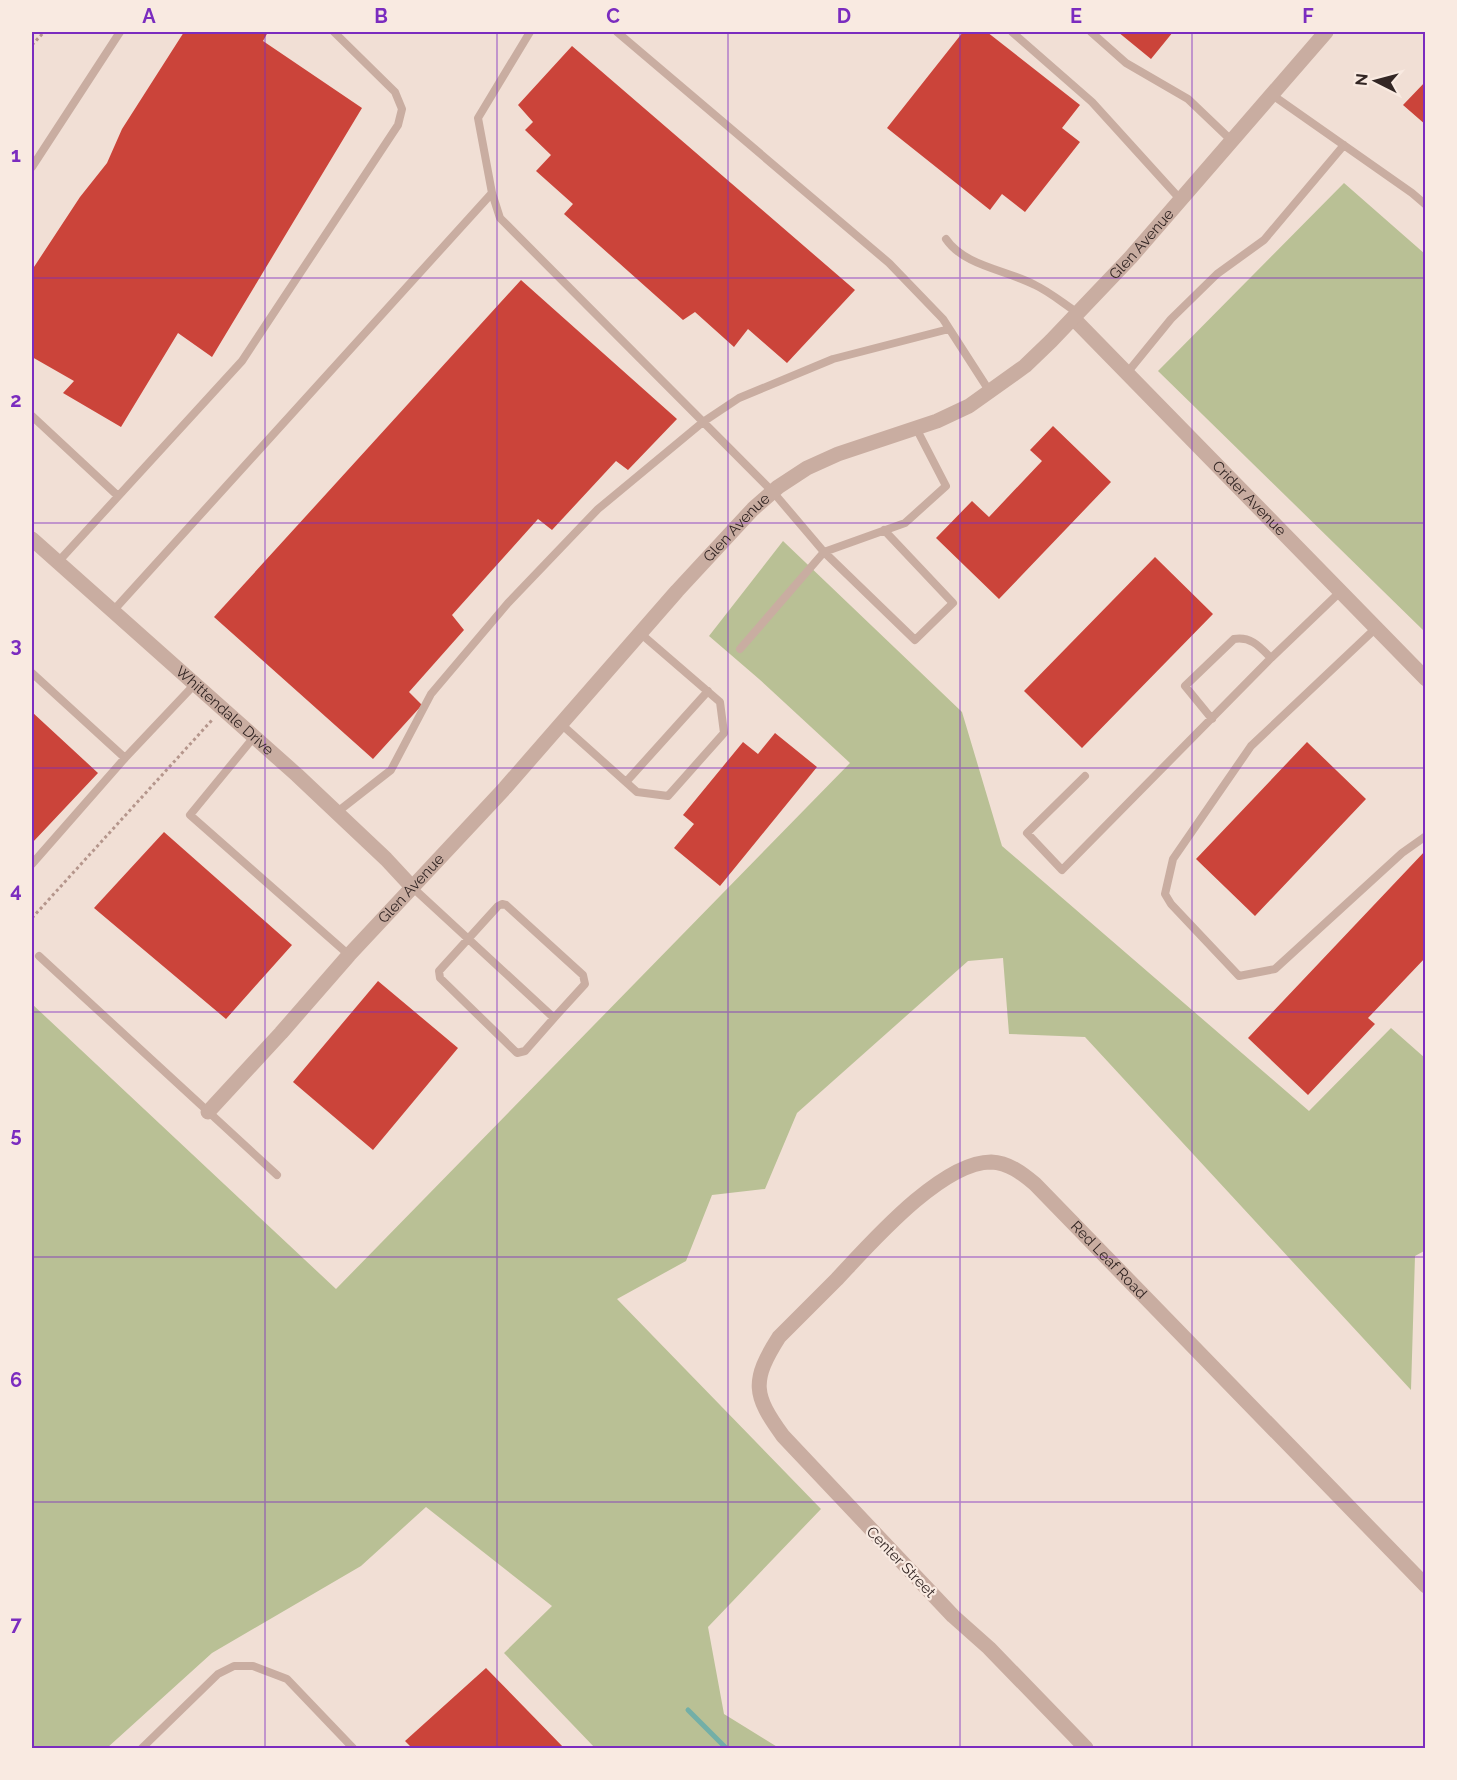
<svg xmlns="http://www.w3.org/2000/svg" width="1457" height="1780" viewBox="0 0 1457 1780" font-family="Raleway,sans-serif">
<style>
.green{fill:#b9c095}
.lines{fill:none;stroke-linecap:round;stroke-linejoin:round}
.stream{stroke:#73afa7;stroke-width:5}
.building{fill:#cb443a}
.path{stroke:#b5968c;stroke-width:3;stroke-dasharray:3 3;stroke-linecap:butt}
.lane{stroke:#c9ada1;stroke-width:8}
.street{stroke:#c9ada1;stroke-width:15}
.grid{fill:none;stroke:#7b2cbf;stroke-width:1.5;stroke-opacity:0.55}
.labels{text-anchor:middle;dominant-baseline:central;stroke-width:4.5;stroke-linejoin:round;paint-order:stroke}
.street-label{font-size:15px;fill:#332624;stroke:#f9eae1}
.neatline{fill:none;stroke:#7b2cbf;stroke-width:2}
.grid-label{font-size:20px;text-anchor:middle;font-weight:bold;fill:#7b2cbf}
</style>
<rect width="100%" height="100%" fill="#f1dfd5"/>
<path class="green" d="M1344,183l81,71v378l-267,-261z
M783,541l179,171 40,134 307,265 82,-83 34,30 1,192 -11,6 -4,134 -326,-353 -76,-3 -6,-76 -35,3 -171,152 -32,76 -53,6 -26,66 -69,38 204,210 -113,118 16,87 55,34h-184l-91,-95 48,-47 -126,-99 -65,59 -149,87 -105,95h-75v-744l304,285 514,-526 -91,-84 -50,-43z"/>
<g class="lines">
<path class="stream" d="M688,1710l38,38"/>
</g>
<path class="building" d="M184,32h84l-5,9 99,67 -150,249 -34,-24 -57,94 -58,-34 11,-12 -42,-24v-87l48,-73 27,-34 15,-34z
M963,32h24l93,73 -18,23 18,14 -55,70 -23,-18 -12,16 -103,-82z
M1118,32h55l-22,27z
M572,46l283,244 -68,73 -39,-34 -14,18 -39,-35 -12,8 -119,-106 9,-10 -37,-33 15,-16 -26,-25 8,-8 -15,-17z
M1426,81v44l-23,-20z
M521,280l156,139 -49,51 -12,-9 -64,69 -14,-11 -86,96 12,15 -55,62 13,13 -49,54 -159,-142z
M1053,426l58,56 -112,117 -63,-61 36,-37 17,16 53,-56 -12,-11z
M1155,557l58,57 -131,134 -58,-57z
M32,712l66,61 -66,70z
M775,733l42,34 -97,119 -46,-38 20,-24 -11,-9 60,-73 15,12z
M1307,742l59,57 -111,117 -59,-57z
M164,832l128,113 -66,74 -132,-111z
M1426,850v107l-58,61 7,6 -67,71 -60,-57z
M378,981l80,67 -85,102 -80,-68z
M486,1668l78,80h-152l-7,-7z"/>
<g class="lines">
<path class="path" d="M32,45l12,-13
M32,918l180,-198"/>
<path class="lane" d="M530,32l-52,86 14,75 8,25 273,274 51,60 81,-29 41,-37 -30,-58
M617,32l272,231 54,56 47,73
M1012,32l80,70 88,97
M1091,32l35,31 62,36 43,41
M1271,94l141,99 14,12
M32,167l88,-135
M946,239c18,27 61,31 89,46 15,7 29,19 43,28
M1127,373l44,-54 46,-45 47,-34 80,-95
M32,416l86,80
M58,562l184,-201 156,-236 4,-16 -7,-17 -61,-60
M113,611l379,-418
M1376,628l-125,118 -78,113 -8,35 6,10 68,72 36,-7 127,-116 24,-17
M740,649l84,-97 91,88 38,-37 -69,-73
M32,673l93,85 70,-74
M1212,719l-27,-33 49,-47c17,-3 26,8 37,19
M561,724l76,68 31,4 56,-63 -4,-31 -80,-69
M254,737l-64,78 159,140
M1085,776l-58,57 35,37 209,-212 69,-66
M626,782l82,-91
M336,813l55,-43 40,-76 77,-91 90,-94 105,-87 36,-24 94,-39 116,-30
M32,864l93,-106
M412,887l142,131 -29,33 -8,2 -77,-75 -1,-7 59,-65 4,-2 4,1 77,70 2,9 -31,34
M39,956l238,219
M142,1748l76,-74 16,-8h19l34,13 66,69"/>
<g class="street">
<path id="s1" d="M1073,318l353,361"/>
<path id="s2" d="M32,539l265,236 89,84 26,28"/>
<path id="s3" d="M208,1112l73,-79 68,-78 156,-167 172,-197 76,-82 25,-22 29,-19 31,-14 99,-33 32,-15 56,-40 26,-25 80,-84 195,-225"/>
<path id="s4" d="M1086,1748l-97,-100 -36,-32 -170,-180c-30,-41 -32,-55 -4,-99 19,-19 39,-39 58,-58 33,-35 104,-117 154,-117 18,1 31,11 44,22l391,402"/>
</g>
</g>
<path class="grid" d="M265,32v1716M497,32v1716M728,32v1716M960,32v1716M1192,32v1716M32,278h1394M32,523h1394M32,768h1394M32,1012h1394M32,1257h1394M32,1502h1394"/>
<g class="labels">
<g class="street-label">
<text stroke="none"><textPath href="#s3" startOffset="1292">Glen Avenue</textPath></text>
<text stroke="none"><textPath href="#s1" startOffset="252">Crider Avenue</textPath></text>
<text stroke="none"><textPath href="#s3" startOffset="788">Glen Avenue</textPath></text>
<text stroke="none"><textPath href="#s2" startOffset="258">Whittendale Drive</textPath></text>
<text stroke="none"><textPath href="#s3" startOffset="302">Glen Avenue</textPath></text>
<text stroke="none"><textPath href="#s4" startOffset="980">Red Leaf Road</textPath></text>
<text transform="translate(901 1562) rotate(46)">Center Street</text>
</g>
</g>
<rect width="1457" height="1780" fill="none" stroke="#f9eae1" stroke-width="66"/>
<g transform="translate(1376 81) rotate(276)" stroke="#f9eae1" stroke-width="4.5" paint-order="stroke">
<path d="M0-4.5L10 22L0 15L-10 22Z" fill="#332624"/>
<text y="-9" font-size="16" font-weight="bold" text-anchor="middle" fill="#332624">N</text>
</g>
<rect x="33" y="33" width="1391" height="1714" class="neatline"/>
<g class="grid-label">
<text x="149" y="23">A</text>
<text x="381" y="23">B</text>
<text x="613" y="23">C</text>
<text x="844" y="23">D</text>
<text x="1076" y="23">E</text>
<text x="1308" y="23">F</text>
<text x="16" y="162">1</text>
<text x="16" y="407">2</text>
<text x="16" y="652">3</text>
<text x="16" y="897">4</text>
<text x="16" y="1142">5</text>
<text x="16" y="1387">6</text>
<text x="16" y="1631">7</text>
</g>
</svg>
